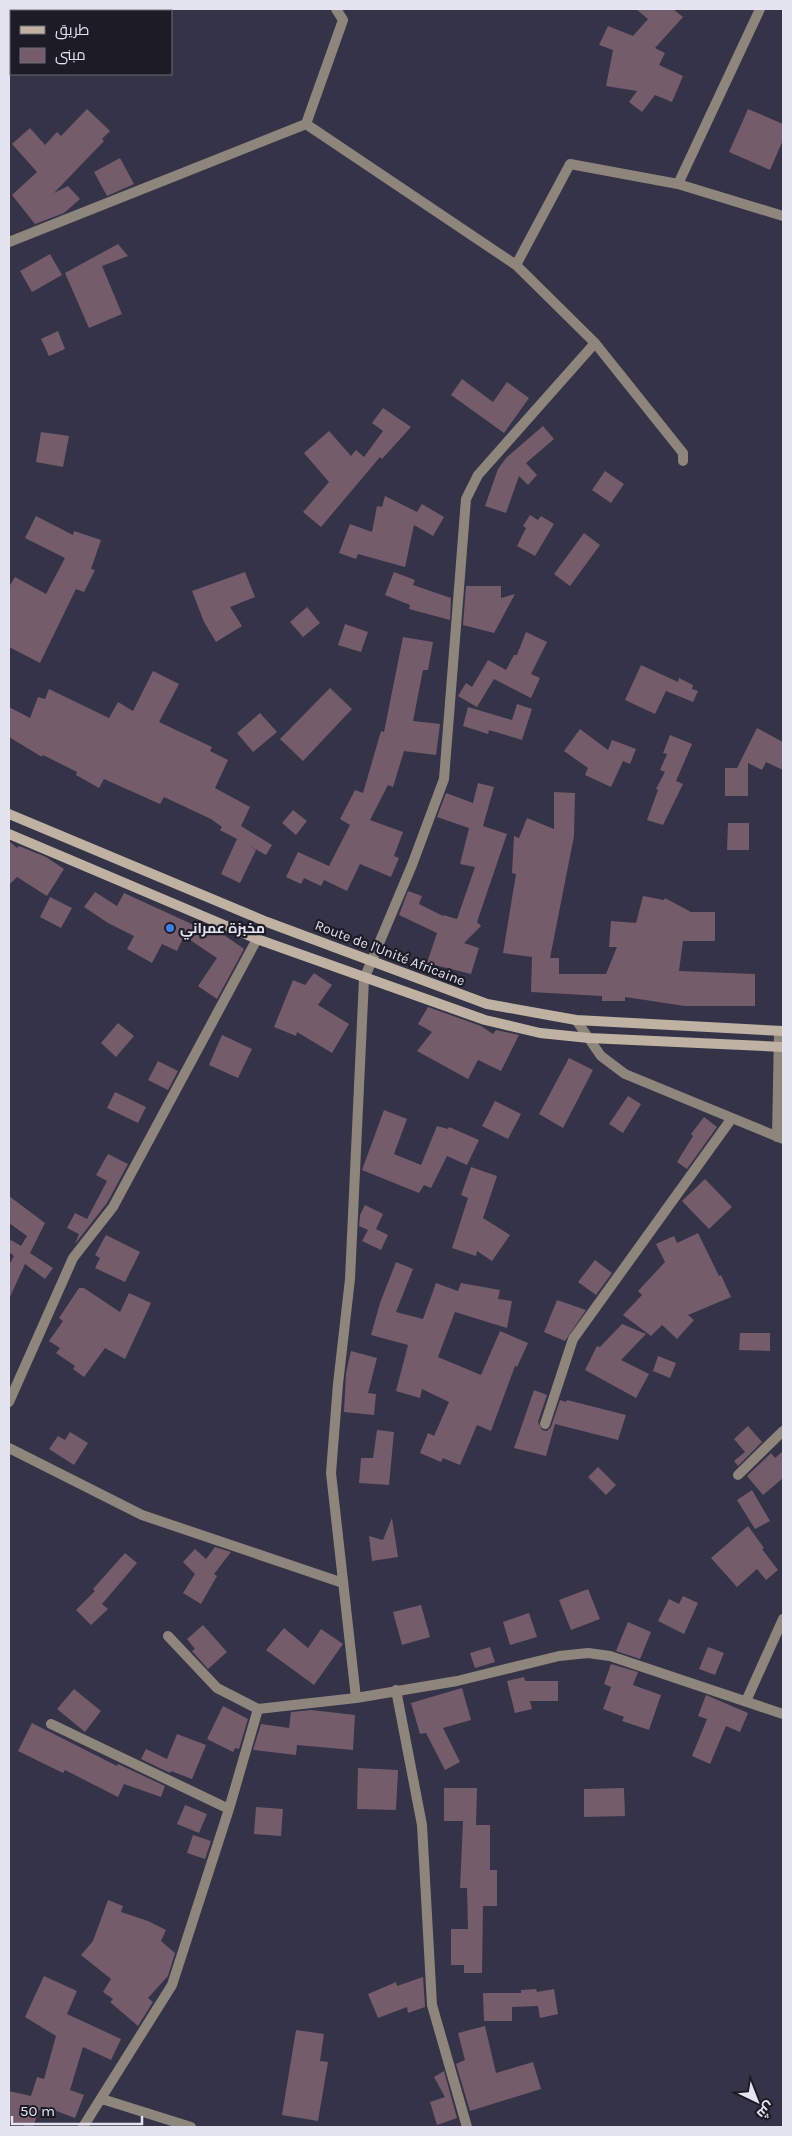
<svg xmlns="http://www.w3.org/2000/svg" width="792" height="2136" viewBox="0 0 792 2136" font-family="Karla,Cairo,sans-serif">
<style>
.building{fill:#745c6a}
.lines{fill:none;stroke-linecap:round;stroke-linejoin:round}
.street{stroke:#8e857c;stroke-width:10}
.secondary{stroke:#bfb2a3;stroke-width:10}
.shop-dot{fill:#3f7fe0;stroke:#1d1c26;stroke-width:2}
.labels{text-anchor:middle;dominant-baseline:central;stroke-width:4.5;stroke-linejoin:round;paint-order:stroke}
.poi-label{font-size:14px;font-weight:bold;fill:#e4e4f1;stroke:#1d1c26;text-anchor:start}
.street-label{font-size:14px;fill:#e4e4f1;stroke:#1d1c26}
</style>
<rect width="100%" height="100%" fill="#353348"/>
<path class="building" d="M636,9h37l10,8 -28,31 10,5 -6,12 24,11 -11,26 -17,-7 -13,17 -13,-10 8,-11 -31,-5 7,-36 -14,-5 9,-19 25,10 15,-17z
M87,109l23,22 -8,8 2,2 -50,52 14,-7 12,13 -16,14 -29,11 -23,-29 25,-23 -25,-28 18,-16 15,17 12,-13 4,4z
M748,109l35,15v16l-13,30 -41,-18z
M120,158l14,26 -27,12 -13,-24z
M118,244l10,12 -26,10 20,48 -33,14 -24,-55z
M50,254l12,21 -30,17 -12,-21z
M58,331l7,18 -16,7 -8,-17z
M462,379l31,23 14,-20 22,16 -25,35 -53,-38z
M383,408l28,19 -29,32 -2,-2 -59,70 -18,-15 26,-30 -25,-29 25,-22 22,25 5,-6 8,7 19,-26 -11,-8z
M543,426l11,13 -28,24 11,12 -9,10 -9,-9 -13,37 -21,-7 13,-37 8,-11z
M41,432l28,4 -6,31 -27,-5z
M605,471l19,13 -13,19 -19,-13z
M385,496l32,16 5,-8 22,13 -11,19 -19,-11 -9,42 -47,-13 -2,5 -17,-6 11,-29 22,8 5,-26 5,1z
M530,515l8,5 3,-4 13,8 -19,32 -18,-10 9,-18 -3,-2z
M36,516l37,19 1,-4 27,9 -10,29 4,1 -11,22 -8,-3 -36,74 -31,-16v-60l6,-10 31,17 19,-36 -40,-20z
M584,533l16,12 -30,41 -16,-12z
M245,572l10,25 -25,10 12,19 -26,16 -12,-20 -12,-31z
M394,572l21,8 -2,5 38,13 -1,22 -41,-11 1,-4 -25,-10z
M466,586h35v12l14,-4 -21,39 -31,-8z
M307,607l13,16 -17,14 -13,-15z
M345,624l23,8 -7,20 -23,-7z
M526,632l21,10 -16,32 9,4 -9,20 -37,-19 -17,28 -19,-11 8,-13 6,4 16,-27 18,10 8,-15h3z
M403,637l30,5 -5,28h-5l-10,51 27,3 -4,31 -32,-4 -11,36 -5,-2 -18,35 33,12 -9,24 5,2 -8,19 -31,-13 -13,27 -23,-11 -3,6 -17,-8 -3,6 -15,-7 12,-25 31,14 21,-41 -10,-6 15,-29 8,3 18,-62 3,1z
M641,665l37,17 1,-4 14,7 -1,4 6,2 -5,11 -27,-11 -11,23 -30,-14z
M153,671l26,13 -20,38 53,25 -2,4 18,9 -13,28 35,19 -9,19 31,19 -6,10 -18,-10 8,5 -16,33 -19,-9 16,-35 -17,-9 2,-3 -11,-8 -47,-22 -4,7 -56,-25 -5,9 -23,-13 1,-3 -34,-17 -1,2 -33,-20v-30l21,11 8,-21 7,2 4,-10 60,29 9,-16 15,9z
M330,688l22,21 -49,52 -23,-22z
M517,704l15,5 -10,31 -33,-10 -1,4 -25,-8 5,-19 44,13z
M260,713l17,19 -24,20 -16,-19z
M757,728l26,14v28l-17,-8 -4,8 -14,-7v33h-23v-28h12z
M580,729l28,21 4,-10 24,9 -6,15 -7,-3 -12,26 -26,-12 3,-7 -24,-17z
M670,735l22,9 -16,37 7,3 -20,41 -16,-5 11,-30 -2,-1 9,-17 -5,-2 7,-16 -4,-1z
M478,783l16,4 -11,39 24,8 -30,88 4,4 -17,17 15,5 -8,26 -44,-11 10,-30 -38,-18 9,-24 14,5 -3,8 24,12v-1l14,4 18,-52 -15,-3 9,-36 -32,-11 9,-24 27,10z
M554,792l21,1 -1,43 -24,122h9v16h47l11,-27h-8l2,-26 25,2 7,-27 21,4 1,-2 26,14h24v29h-32l-4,30 76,3v32h-70l-60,-9v4h-23v-5l-71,-4 1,-35 -29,-4 13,-79 -4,-1 2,-37 5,2 8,-20 27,11z
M293,810l14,11 -11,14 -14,-12z
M728,823h21v27h-22z
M9,841l8,7 2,-2 27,11 18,12 -17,27 -30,-19 -8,8z
M95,892l22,14 7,-13 83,38 3,-4 4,1 30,21 -27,50 -19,-13 19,-28 -33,-22 -7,15 -15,-7 -10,19 -25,-14 7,-13 -26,-13 -24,-16z
M50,897l22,11 -11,20 -21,-11z
M314,973l18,12 -14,20 31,19 -17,29 -35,-21 -1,4 -22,-9 19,-47 12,5z
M428,1007l53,19 12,8 3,-4 23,5 -18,36 -23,-11 -10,19 -51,-28 15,-19 -14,-8z
M118,1023l16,13 -18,21 -15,-14z
M222,1035l30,14 -14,29 -29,-13z
M569,1058l24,12 -30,58 -24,-14z
M158,1061l20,10 -10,19 -20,-10z
M115,1092l31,15 -8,16 -31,-15z
M628,1096l13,8 -18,29 -14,-9z
M495,1101l26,13 -13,25 -26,-13z
M384,1110l23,9 -13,35 27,11 16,-39 11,3 1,-2 30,13 -12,25 -20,-9 -16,32 -7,-3 -5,8 -57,-23z
M704,1117l13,10 -30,42 -10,-7 16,-26 -2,-2z
M108,1154l20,10 -21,39 -32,41 4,-10 -12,-6 8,-15 12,6 20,-38 -11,-6z
M471,1167l26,9 -14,42 27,17 -18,26 -15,-10 -1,5 -24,-8 16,-50 -7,-3z
M705,1179l27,28 -23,22 -27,-28z
M9,1196l36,27 -15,30 23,15 -8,11 -20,-15 -16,35v-34l5,-9 -5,-4v-9l2,-3 10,6 6,-10 -18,-13z
M365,1205l18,9 -7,15 12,6 -7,15 -19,-9 6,-11 -9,-4 1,-11z
M698,1233l21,43 2,-1 10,22 -43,18 6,5 -17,19 -15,-14 -11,11 -28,-21 19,-20 -4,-4 27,-29 -9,-18 18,-8 3,7z
M106,1235l34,17 -15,30 -30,-14 5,-10 -5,-3z
M595,1260l17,13 -16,22 -18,-13z
M396,1262l17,7 -17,43 27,7 13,-36 22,8 3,-8 39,7 -2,9 14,2 -5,27 -52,-16 -17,45 43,18 19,-44 28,12 -11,24 -2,-1 -24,65 -14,-6 -17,40 -17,-7 -2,4 -21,-9 8,-20 6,3 15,-34 -27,-13 -2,9 -24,-7 12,-46 -37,-10 9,-32z
M79,1288h5l36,24 9,-19 22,10 -26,56 -20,-11 -21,29 -11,-8 2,-3 -19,-13 4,-5 -11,-7 14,-20 -4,-3z
M557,1300l29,10 -21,31 -21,-9z
M622,1324l24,10 -25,26 28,14 -13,24 -51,-28 12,-24 3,1z
M740,1333h30v18l-31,-1z
M351,1351l26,7 -9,35 8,1 -2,21 -30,-3 2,-39z
M658,1356l18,7 -6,15 -17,-7z
M534,1390l13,5 -9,27 4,8 5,1 4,-4 9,-27 6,2 1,-2 59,15 -8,25 -63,-16 -9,32 -32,-8z
M748,1426l14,16 -24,24 -4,-5 11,-9 -11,-13z
M377,1430l17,2 -5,53 -30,-2 2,-25h12z
M70,1432l18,11 -14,22 -25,-16 9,-13 7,4z
M783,1451v27l-20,17 -16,-19 24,-23 4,5z
M598,1467l18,18 -10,10 -18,-18z
M752,1490l18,31 -15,8 -18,-29z
M392,1518l6,39 -26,4 -3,-25 14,4z
M748,1526l16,22 -2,1 16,21 -12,10 -9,-11 -20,18 -26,-29z
M215,1547l16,5 -17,22 3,2 -16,28 -18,-11 12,-19 -12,-12 12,-13 11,10z
M125,1553l12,10 -35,41 6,5 -17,16 -15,-15 19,-19 -2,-2z
M588,1589l12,30 -29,11 -12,-30z
M683,1596l15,7 -14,31 -26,-13 11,-22 10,5z
M421,1605l9,32 -28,8 -9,-33z
M529,1613l8,24 -27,8 -7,-23z
M628,1622l23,10 -11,27 -24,-8z
M203,1625l24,27 -19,17 -16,-18 3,-2 -8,-10z
M284,1628l24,20 13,-19 22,15 -29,41 -48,-35z
M490,1647l5,15 -20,6 -5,-15z
M708,1647l16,6 -9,22 -16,-6z
M611,1664l27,8 -5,13 28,10 -12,35 -27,-9 2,-4 -21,-8 8,-22 -7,-3z
M524,1677l1,4h33v20h-28l2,8 -17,4 -8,-32z
M462,1688l9,32 -28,8 17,34 -15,8 -19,-37 -6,1 -9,-31z
M74,1689l27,22 -16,21 -28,-23z
M706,1695l42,18 -8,19 -14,-6 -16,38 -18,-8 15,-37 -9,-3z
M223,1706l25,13 -9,30 -4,-1 -2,4 -26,-13z
M311,1710l44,5 -2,35 -56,-5 -1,10 -43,-5 8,-26 28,4 2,-16z
M32,1723l85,43 1,-2 47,22 -4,11 -37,-13 -6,13 -53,-27 -2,3 -45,-22z
M177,1734l29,11 -14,34 -21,-8 -1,2 -29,-14 5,-10 21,10z
M358,1768l40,2 -2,40 -39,-1z
M444,1788h33l-1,37h14v45h7v36h-14l-1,67h-18v-8h-13v-36h17l-1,-41h-7l3,-67h-19z
M624,1788l1,28 -41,1v-28z
M185,1805l22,9 -8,19 -22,-9z
M256,1807l27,2 -2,27 -27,-2z
M193,1835l18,6 -6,18 -18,-6z
M108,1900l15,6 -2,6 27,9 18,9 -5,11 14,12 -7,23 -20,22 5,4 -15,24 -28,-24 3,-3 -10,-7 8,-13 -30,-24 12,-14z
M44,1976l33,15 -10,23 54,25 -10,21 -28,-13 -13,43 14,5 -9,23 -24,-9 -1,5 -11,-4 -6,17h-4l-20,-6v-30l22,5 6,-19 7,2 12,-43 -31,-19z
M423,1977l2,30 -17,6 -1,-6 -29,11 -10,-24 28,-12 1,4z
M536,1989l1,3 17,-3 4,25 -18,4 -2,-12 -26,1v14h-28l-1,-28h38v-3z
M485,2026l11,47 37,-11 8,27 -71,22 -14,-47 9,-4 -7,-27z
M296,2030l28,4 -4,27 8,1 -10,59 -36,-6z
M444,2071l13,47 -20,7 -7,-23 15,-5 -11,-20z"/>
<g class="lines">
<path class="street" d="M306,124l210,141 79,78 88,110v8
M678,184l82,-175
M9,242l297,-118 37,-104 -7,-11
M516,265l54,-101 108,20 105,32
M576,1020l25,36 24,18 158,65
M777,1137l2,-106
M9,1402l64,-144 40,-51 144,-268
M545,1424l28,-85 159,-221
M9,1448l133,67 201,68
M738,1475l45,-44
M168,1636l49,52 41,21 98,-11 101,-17 102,-25 29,-3 22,3 173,58
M396,1690l26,135 10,180 35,122
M356,1698l-25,-225 7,-89 12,-105 14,-300 48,-114 32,-86 22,-280 12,-24 117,-132
M746,1701l37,-82
M51,1724l178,85
M102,2099l89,28
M83,2127l89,-142 57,-176 29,-100"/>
<path class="secondary" d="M9,814l258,108 220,82 89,16 207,11
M9,834l248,105 228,81 55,13 49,5 194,9"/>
</g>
<circle class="shop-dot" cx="170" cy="928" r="5"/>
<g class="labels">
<g class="poi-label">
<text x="180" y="928">مخبزة عمراني</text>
</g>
<g class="street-label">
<text transform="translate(390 953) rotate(21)">Route de l'Unité Africaine</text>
</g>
</g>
<rect width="792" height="2136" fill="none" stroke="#e4e4f1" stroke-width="20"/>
<rect x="10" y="10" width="162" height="65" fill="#1d1c26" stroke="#6d6c77"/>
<rect x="20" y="26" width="25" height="8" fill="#bfb2a3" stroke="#6d6c77"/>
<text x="55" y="35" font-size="15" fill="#e4e4f1">طريق</text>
<rect x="20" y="48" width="25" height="15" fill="#745c6a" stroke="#6d6c77"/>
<text x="55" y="60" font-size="15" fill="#e4e4f1">مبنى</text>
<g transform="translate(757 2101) rotate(137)" stroke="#1d1c26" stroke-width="4" paint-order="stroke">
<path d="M0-4L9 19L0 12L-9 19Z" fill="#e4e4f1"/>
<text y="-8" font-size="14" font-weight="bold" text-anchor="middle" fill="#e4e4f1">ش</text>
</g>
<path d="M12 2116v8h130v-8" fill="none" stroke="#e4e4f1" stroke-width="2.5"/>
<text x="20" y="2116" font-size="15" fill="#e4e4f1" stroke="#1d1c26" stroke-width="4" paint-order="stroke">50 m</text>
</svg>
